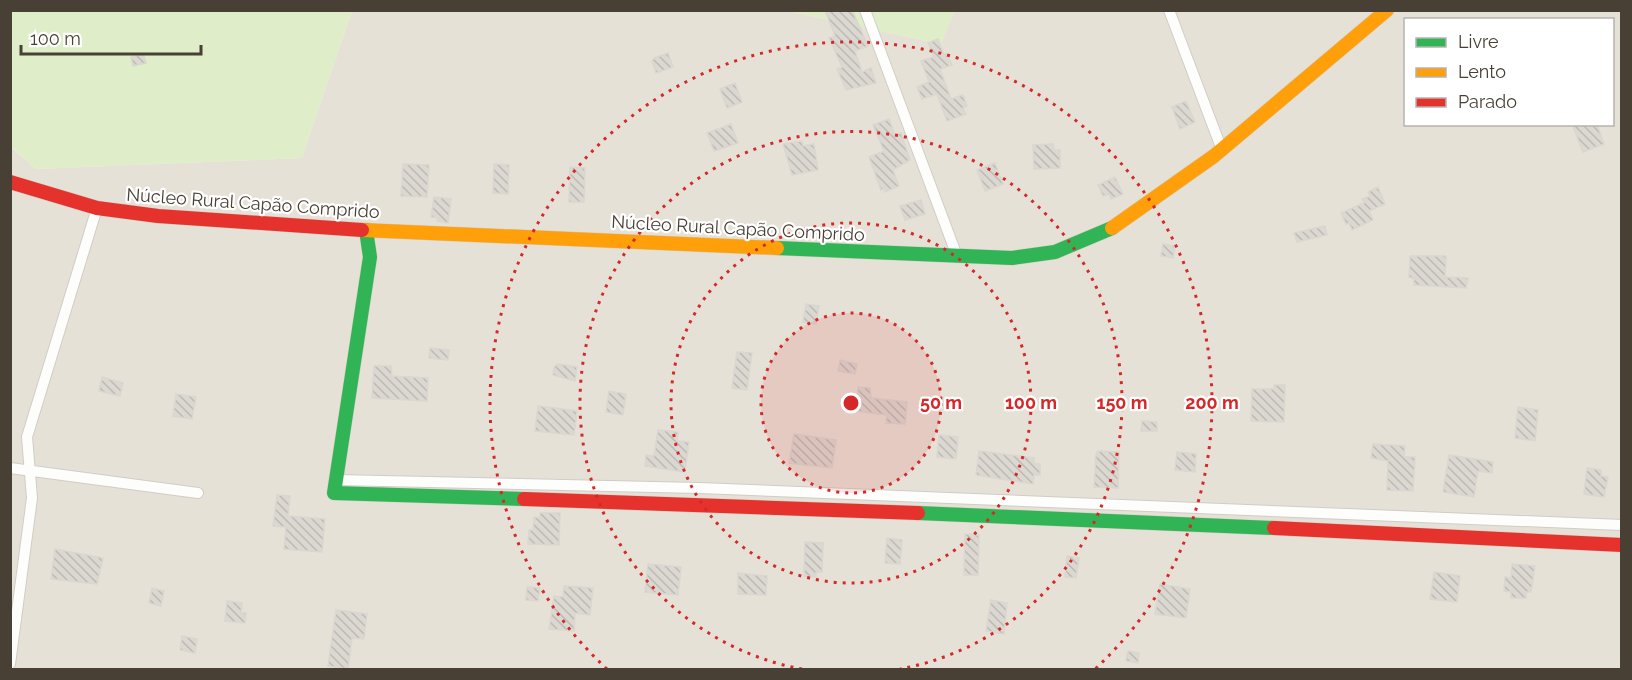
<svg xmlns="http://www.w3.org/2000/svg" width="1632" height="680" viewBox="0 0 1632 680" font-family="Raleway,sans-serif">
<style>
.residential{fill:#e6e1d7;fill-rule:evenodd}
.grass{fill:#dfedc8}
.building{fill:url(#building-back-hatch);stroke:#dad6d0;stroke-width:1.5}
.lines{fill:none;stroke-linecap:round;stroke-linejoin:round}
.street-casing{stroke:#d0cdc7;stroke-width:12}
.fast-casing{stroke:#d3cec2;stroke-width:15}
.slow-casing{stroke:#d3cec2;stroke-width:15}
.jam-casing{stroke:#d3cec2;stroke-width:15}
.street{stroke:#fdfdfc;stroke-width:10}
.fast{stroke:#30b455;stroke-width:14}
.slow{stroke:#ff9f0a;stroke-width:14}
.jam{stroke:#e5322d;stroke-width:14}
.ring{fill:none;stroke:#d62828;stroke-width:3;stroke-dasharray:3 6}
.labels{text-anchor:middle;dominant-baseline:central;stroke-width:4.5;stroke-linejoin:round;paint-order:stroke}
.street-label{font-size:18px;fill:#484035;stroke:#fff}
.centre{fill:#d62828;stroke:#fff;stroke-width:3}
.ring-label{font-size:18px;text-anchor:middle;font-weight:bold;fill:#d62828;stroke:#fff;stroke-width:4.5;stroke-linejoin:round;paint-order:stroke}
</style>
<defs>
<pattern id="building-back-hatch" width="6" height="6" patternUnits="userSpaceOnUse" patternTransform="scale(1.5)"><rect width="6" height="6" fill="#dbd8d2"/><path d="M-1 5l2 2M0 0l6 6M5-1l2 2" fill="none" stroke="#bdbab5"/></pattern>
</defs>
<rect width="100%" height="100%" fill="#f2efea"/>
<path class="residential" d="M955,10l666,1v658h-1610l-1,-523 26,23 266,-11 50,-147h435l154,33zM1406,20h206v104h-206z"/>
<path class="grass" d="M11,11h341l-50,147 -266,11 -25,-23z
M787,11h168l-14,33z"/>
<path class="building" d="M825,10h27l16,36 -13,5 7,21 9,-4 5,15 -30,7 -9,-21 5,-2 -13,-29 6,-2z
M938,39l6,16 2,-1 6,11 -12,4 11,30 12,-4 4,11 -4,2 3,6 -19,7 -10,-27 -15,5 -5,-12 12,-5 -8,-21 13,-4 -6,-14z
M668,53l5,14 -17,6 -4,-12 2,-3z
M143,54l3,9 -13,3 -2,-9z
M735,83l7,19 -15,6 -7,-19z
M1186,101l9,21 -15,7 -8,-22z
M889,119l6,16 6,-2 9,27 -17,10 6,16 -14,6 -1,-4 -3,2 -12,-33 15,-6 -11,-26z
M731,124l7,19 -24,8 -7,-18z
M1572,124h25l7,20 -21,8z
M802,141l1,5 11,-2 4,26 -26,5 -9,-31z
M1053,144l1,6h6v18l-26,1 -1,-24z
M995,163l8,21 -18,7 -8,-21z
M403,164l26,1 -2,32 -26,-1z
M494,164l15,1 -1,29 -15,-1z
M570,167l15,1 -1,34h-15z
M1115,177l8,17 -12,5 -2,-5 -6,2 -5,-11z
M1378,187l7,17 -16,7 4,9 -21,10 -3,-7 -3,1 -5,-11 23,-10 -2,-4 8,-3 -2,-4z
M434,197l17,2 -3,24 -11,-2 1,-3 -7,-1z
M921,200l4,14 -20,6 -5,-14z
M1325,226l2,9 -30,7 -3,-9z
M1163,244l12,2 -2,12 -12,-2z
M1410,256h36l-1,21 23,1 -2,10 -52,-3v-6l-5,-2z
M806,304l13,2 -3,18 -13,-2z
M430,348l19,2 -1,10 -19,-2z
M737,352l15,1 -5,37 -15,-2z
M840,360l17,4 -2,10 -17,-3z
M558,364l19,3 -2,14 -22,-6 1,-8z
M374,366h17l1,10 36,2 -1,23 -55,-3z
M102,377l21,6 -3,13 -21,-5z
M1274,385h11l-1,37 -33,-1 1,-32h22z
M858,387l12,1 1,10 36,4 -2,22 -19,-1 1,-8 -31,-4z
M609,391l17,3 -3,21 -17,-3z
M176,394l20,3 -4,22 -19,-3z
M538,406l39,5 -3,24 -39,-4z
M1518,407l20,3 -3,31 -20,-3z
M1142,421l15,1v9h-16z
M658,430l20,2 -1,9 12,1 -4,30 -40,-6 1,-11 8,1z
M794,434l42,6 -4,28 -43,-5z
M939,435l19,2 -2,22 -19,-2z
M1373,444l32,2 -1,11h11l-2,34 -26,-1 1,-29 -17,-3z
M979,451l55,7v6h6v11h-6l-1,9 -57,-9z
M1098,451l21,1 -1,36 -24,-1 2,-33z
M1177,452l19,2 -1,18 -20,-2z
M1449,455l44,7 -1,11 -14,-2 -4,26 -31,-5z
M1587,468l14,2v6l7,1 -4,20 -20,-3z
M277,495l13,1 -2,20 37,3 -3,33 -38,-3 2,-22 -13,-1z
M540,513h20l-1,32 -31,-1 1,-14h4l1,-13 6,1z
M965,534l14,1 -1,40h-14z
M887,538l15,2 -2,24 -15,-1z
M805,542l18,1 -1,29h-6v5l-12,-1z
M55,549l48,9 -6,26 -46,-5z
M1067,556l12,2 -3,20 -11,-1z
M648,564l33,3 -3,28 -33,-3z
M1512,564l23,2 -4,26h-5v6h-15v-6l-7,-1 1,-14 6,1z
M1434,572l26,4 -3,26 -27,-3z
M738,573l29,3 -1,19 -28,-1z
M1160,584l30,5 -4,29 -31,-4z
M564,586l29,2 -3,27 -15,-2 -1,18 -25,-2 5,-33 9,1z
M527,587l13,1 -2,13 -12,-1z
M152,588l12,3 -3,15 -12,-3z
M991,600l16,3 -3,31 -18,-3z
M227,601l15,2 -1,10h5l-1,10 -20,-2z
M336,610l31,4 -3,25 -12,-1 -4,31 -20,-3z
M182,636l15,3 -2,14 -15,-3z
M1128,651l11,2 -1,10 -12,-2z"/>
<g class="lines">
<defs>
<path id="street" d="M865,10l92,246
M1169,10l53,140
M10,468l188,25
M336,480l363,8 923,37
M10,664l22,-166 -5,-61 70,-229"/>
<path id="fast" d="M366,230l4,27 -36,236 190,6
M777,248l235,10 43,-6 57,-24
M918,513l356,15"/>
<path id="slow" d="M1112,228l102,-72 173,-146
M362,230l415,18"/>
<path id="jam" d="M10,182l87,26 61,8 204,14
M524,499l394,14
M1274,528l348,17"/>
</defs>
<use href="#street" class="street-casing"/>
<use href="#fast" class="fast-casing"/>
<use href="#slow" class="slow-casing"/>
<use href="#jam" class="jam-casing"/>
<use href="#street" class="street"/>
<use href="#fast" class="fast"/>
<use href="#slow" class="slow"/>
<use href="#jam" class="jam"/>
</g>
<circle cx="851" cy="403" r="90" fill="#d62828" fill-opacity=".12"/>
<g class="ring">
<circle cx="851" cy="403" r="90"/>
<circle cx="851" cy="403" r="180"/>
<path d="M802 669A271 271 0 1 1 900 669"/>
<path d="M607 669A361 361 0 1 1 1095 669"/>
</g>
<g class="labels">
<g class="street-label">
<text transform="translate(253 203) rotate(4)">Núcleo Rural Capão Comprido</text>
<text transform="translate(738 228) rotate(3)">Núcleo Rural Capão Comprido</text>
</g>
</g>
<circle cx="851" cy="403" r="9" class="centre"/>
<g class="ring-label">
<text x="941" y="409">50 m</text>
<text x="1031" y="409">100 m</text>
<text x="1122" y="409">150 m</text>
<text x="1212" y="409">200 m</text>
</g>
<rect width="1632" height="680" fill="none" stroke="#484035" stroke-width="24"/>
<rect x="1404" y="18" width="210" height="108" fill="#ffffff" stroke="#b6b3ae" stroke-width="1.5"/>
<rect x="1416" y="38" width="30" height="9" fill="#30b455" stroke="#b6b3ae" stroke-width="1.5"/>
<text x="1458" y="48" font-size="18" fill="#484035">Livre</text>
<rect x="1416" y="68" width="30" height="9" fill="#ff9f0a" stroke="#b6b3ae" stroke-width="1.5"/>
<text x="1458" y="78" font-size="18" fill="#484035">Lento</text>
<rect x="1416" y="98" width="30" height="9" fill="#e5322d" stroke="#b6b3ae" stroke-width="1.5"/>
<text x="1458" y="108" font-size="18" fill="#484035">Parado</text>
<path d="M21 45v9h180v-9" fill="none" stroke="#484035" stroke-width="3"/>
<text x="30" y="45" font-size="18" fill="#484035" stroke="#ffffff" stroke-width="4.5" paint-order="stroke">100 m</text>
</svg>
